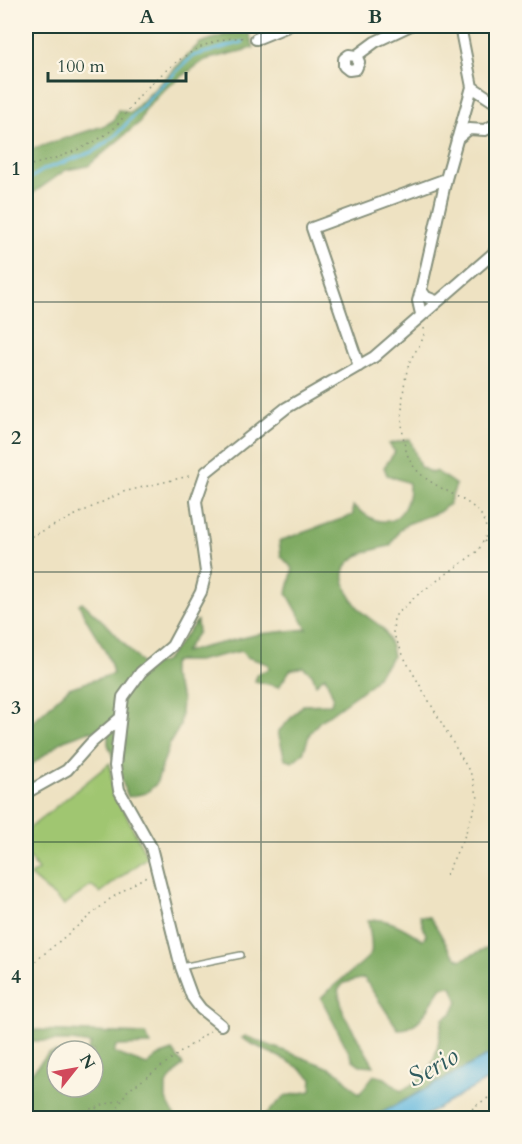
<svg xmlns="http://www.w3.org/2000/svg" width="522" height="1144" viewBox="0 0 522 1144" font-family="Cardo,serif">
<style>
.green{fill:#a0c671;stroke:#608252;stroke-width:1.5}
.forest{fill:#80ab63;stroke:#50744c;stroke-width:1.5}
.water{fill:#62b8df;stroke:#407a8a;stroke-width:1.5}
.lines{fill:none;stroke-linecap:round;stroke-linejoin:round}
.stream{stroke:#62b8df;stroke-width:3}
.service-casing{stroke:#86907b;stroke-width:8}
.minor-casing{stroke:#86907b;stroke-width:14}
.path{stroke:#86907b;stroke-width:1.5;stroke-dasharray:1.5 4.5;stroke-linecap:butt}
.service{stroke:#fff;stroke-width:5}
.minor{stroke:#fff;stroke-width:10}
.grid{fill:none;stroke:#1f3d34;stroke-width:1.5;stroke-opacity:0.55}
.labels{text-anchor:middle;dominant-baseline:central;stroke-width:4.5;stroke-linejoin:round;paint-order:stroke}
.water-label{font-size:27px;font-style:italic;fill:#305c5f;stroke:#fcf5e5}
.neatline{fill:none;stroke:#1f3d34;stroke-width:2}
.grid-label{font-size:20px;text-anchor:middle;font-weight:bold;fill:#1f3d34}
</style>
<rect width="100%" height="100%" fill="#fcf5e5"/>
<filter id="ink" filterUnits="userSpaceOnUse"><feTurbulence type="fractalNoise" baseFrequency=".0167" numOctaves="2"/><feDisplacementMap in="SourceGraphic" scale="12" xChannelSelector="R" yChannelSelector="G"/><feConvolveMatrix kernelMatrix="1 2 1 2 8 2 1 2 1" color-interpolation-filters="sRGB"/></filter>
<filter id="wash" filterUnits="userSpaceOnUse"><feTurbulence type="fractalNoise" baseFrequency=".008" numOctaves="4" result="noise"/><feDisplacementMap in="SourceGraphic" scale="24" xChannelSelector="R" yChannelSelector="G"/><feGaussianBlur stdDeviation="1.35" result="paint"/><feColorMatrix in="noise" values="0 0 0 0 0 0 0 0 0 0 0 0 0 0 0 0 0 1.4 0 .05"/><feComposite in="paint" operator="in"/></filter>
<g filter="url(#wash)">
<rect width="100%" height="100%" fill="#eee2c2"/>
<path class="green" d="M110,763l2,23 35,71 -47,36 -9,-7 -27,19 -34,-29 8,-6 -12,-17v-22z"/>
<path class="forest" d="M247,28l7,20 -49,12 -39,28 -21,22 -5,12 -52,44 -22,4 -40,28v-47l80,-26 8,-5 4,-10 13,3 69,-70z
M410,439l10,28 12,6 4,-2 20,14 -7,19 -10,8 -32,12 -8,7 -9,15c-44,8 -63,24 -29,65 6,7 16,11 22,18 6,8 8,18 10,27l-22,28 -52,38 -9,11 -7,20 -11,9 -7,-3 -7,-27 25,-27 28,-1 2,-8 -8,-20 -9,8 -4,-10 -9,-7 -13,3 -11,17 -24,-6 2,-7 12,-5 -1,-5 -21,-7 -6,-6 -44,10h-22l-3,3v12l10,23 -2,27 -10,17 -14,41 -10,9 -18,4 -20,-53v-9l-19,-4 -25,9 -38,29v-41l43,-40 44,-14c-4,-26 -25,-46 -34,-70l3,-2 29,27 33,37 20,-4 33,-41 1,11 -14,20 75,-18 48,-5 -20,-36 6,-24 -12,-13 -2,-15 74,-26v-9c6,4 13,10 20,13 26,10 37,-15 36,-36l-22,-8 -3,-8 11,-15 -6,-8z
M420,916l9,1c12,12 17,36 32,43l26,-12 9,-17v120l-124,67h-110l23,-22 26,-5 1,-12c-20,-21 -47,-26 -70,-41l3,-2 85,32 10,6 19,20 15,-19 11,3 16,13c37,-20 34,-35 42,-72l9,-6 6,-11 -6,-16 -10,1c-12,16 -21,43 -44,42l-34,-51 -20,5 -6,7 6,25 30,51 -14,-1 -7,-5 -32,-62c9,-11 49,-39 50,-45 2,-9 -2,-24 -3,-33 20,-3 38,9 55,20l3,-5z
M36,1030l109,4 6,11 -35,1 -2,7 33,12 11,-9 15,-5 10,14 -17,19v15l10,19h-150v-39l22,-25 9,-2v35h36v-36h-6l4,-7 -19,-3h-46v-7z"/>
<path class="water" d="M496,1051v24l-75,43h-49z"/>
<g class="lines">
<path class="stream" d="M26,181l19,-12 50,-18 21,-16 44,-48 33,-31 50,-14"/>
</g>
</g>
<g filter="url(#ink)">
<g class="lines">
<defs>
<path id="service" d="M181,967l60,-12"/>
<path id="minor" d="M256,39l32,-13
M356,56l3,6 -3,7 -7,1 -5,-4v-7l5,-4 7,1 19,-14 34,-16
M472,87l24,16
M457,139l12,-10 16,1 11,-6
M421,290l25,-111 26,-92 -12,-61
M421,314l-3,-13 3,-11 5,7 10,4
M359,366l-47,-138 134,-49
M26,793l41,-23 24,-27 28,-24
M221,1025l-20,-16 -9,-12 -11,-30 -30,-120 -32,-57 -4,-24 8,-69 18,-25 31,-26 29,-54 5,-20 -10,-71 10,-29 80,-64 88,-51 122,-106"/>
</defs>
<use href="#service" class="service-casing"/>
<use href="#minor" class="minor-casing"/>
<path class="path" d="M26,166c26,-5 68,-20 88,-38 11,-11 18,-25 29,-36 28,-28 61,-57 103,-54
M424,328c2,12 -9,22 -14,33 -9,24 -13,81 2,103 15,23 48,29 67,48 4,4 6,14 9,20l-10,19 -62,45 -22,21 -1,16 13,28 66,115 6,22 -13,37 -19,40
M26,539l97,-47 70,-17
M484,541l12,6
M26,969l84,-70 38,-24
M96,1107l24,-7
M68,1118l27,-11 13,11
M113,1118l13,-26 84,-61
M464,1118l11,-12 21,-13"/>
<use href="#service" class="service"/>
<use href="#minor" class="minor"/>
</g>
</g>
<path class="grid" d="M261,26v1092M26,302h470M26,572h470M26,842h470"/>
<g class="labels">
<g class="water-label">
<text transform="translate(433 1067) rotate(-30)">Serio</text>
</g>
</g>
<rect width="522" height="1144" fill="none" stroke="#fcf5e5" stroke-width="66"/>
<g transform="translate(75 1069) rotate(59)"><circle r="28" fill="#fcf5e5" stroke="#a4ab9e" stroke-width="1.5"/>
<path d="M0-4.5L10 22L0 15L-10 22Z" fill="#d1495b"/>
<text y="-9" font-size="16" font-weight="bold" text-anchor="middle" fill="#1f3d34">N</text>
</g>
<path d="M48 72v9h138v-9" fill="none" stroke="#1f3d34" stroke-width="3"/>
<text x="57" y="72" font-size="18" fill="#1f3d34" stroke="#fcf5e5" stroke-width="4.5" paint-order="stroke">100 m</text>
<rect x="33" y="33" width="456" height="1078" class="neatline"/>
<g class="grid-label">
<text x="147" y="23">A</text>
<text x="375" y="23">B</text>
<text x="16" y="175">1</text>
<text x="16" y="444">2</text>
<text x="16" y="714">3</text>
<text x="16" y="983">4</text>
</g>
</svg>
